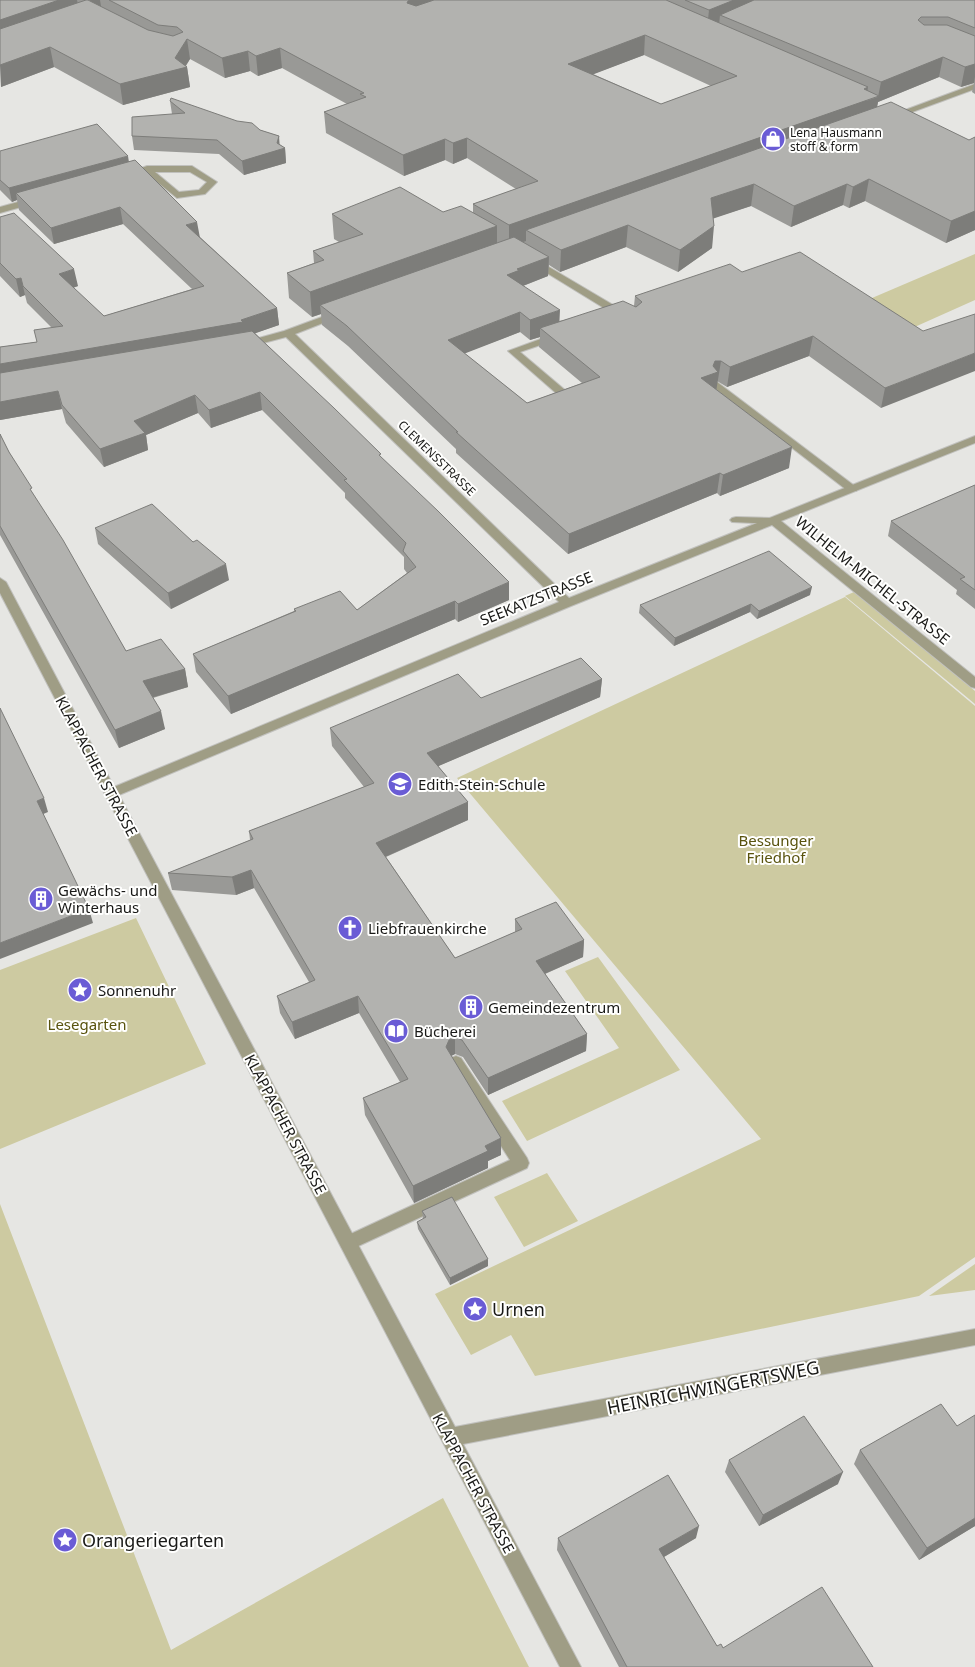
<svg xmlns="http://www.w3.org/2000/svg" width="975" height="1667" viewBox="0 0 975 1667" font-family="'Noto Sans',sans-serif">
<style>
.green{fill:#cdcaa1}
.lines{fill:none;stroke-linecap:round;stroke-linejoin:round}
.service-casing{stroke:#c1c1be;stroke-width:2}
.minor-casing{stroke:#c1c1be;stroke-width:2}
.service{fill:#9f9d85;fill-rule:evenodd}
.minor{fill:#9f9d85;fill-rule:evenodd}
.wall{fill:#999996;fill-rule:evenodd}
.shaded-wall{fill:#7d7d7a}
.building{fill:#b2b2af;stroke:#7d7d7a;fill-rule:evenodd}
.labels{text-anchor:middle;dominant-baseline:central;stroke-width:4;stroke-linejoin:round;paint-order:stroke}
.far-poi-label{font-size:12px;fill:#191917;stroke:#fffffe;text-anchor:start}
.far-street-label{font-size:12px;fill:#191917;stroke:#fffffe}
.street-label{font-size:15px;fill:#191917;stroke:#fffffe}
.poi-label{font-size:15px;fill:#191917;stroke:#fffffe;text-anchor:start}
.park-label{font-size:15px;fill:#59530e;stroke:#fffffe}
.near-poi-label{font-size:18px;fill:#191917;stroke:#fffffe;text-anchor:start}
.near-street-label{font-size:18px;fill:#191917;stroke:#fffffe}
</style>
<rect width="100%" height="100%" fill="#e6e6e3"/>
<path class="green" d="M975,254v46l-123,55 20,-57z
M854,592l121,99v13l-130,-108z
M845,597l130,109v551l-56,39 -384,80 -24,-41 -40,20 -36,-61 326,-155 -304,-361z
M136,918l70,146 -206,85v-179z
M598,957l82,113 -153,71 -25,-40 117,-53 -54,-77z
M547,1173l31,48 -54,26 -30,-50z
M0,1204l171,446 272,-152 86,169h-529z
M975,1264v26l-46,6z"/>
<g class="lines">
<defs>
<path id="service" d="M532,257l93,55 2,2 -5,3 -5,-1 -88,-54 -2,-2z
M557,333l4,1v4l-41,14 52,44 1,2 -1,2h-8l-56,-49z
M717,382l139,105 2,2 -2,2h-8l-135,-104 -1,-2 1,-2z
M736,517l38,1 6,3 -6,3 -42,-2 -2,-2 2,-2z
M456,1056l5,2 66,100 2,5 -2,5 -173,80 -6,3 -6,-3 -2,-5 2,-5 168,-78 -59,-92 -3,-5 3,-5z"/>
<path id="minor" d="M975,84v5l-79,29 -7,-2z
M147,166h45l25,16 -12,12 -28,4 -32,-26 -16,5 -4,-3zM155,172h35l17,10 -8,8 -20,2z
M36,197l3,1v4l-39,11v-6z
M338,311l5,3 -2,2 -46,18 274,264 406,-162v7l-194,78 194,156v11l-4,-1 -199,-162 -201,81 -452,189 336,632 520,-98v16l-512,99 118,223h-21l-560,-1074v-15l6,4 108,205 445,-185 -273,-265 -41,11 -5,-3 1,-2 43,-12z"/>
</defs>
<use href="#service" class="service-casing"/>
<use href="#minor" class="minor-casing"/>
<use href="#service" class="service"/>
<use href="#minor" class="minor"/>
</g>
<path class="wall" d="M0,0h975v94l-3,-2 2,-9 -13,4 -22,-10 -61,25 -1,5 92,33 6,-3v93l-29,13 -81,-42 -16,7 -6,-3 -52,22 -40,-21 -38,12 -1,30 -34,24 -52,-25 -66,25 -11,-7 -1,11 -25,10 36,35 75,-15 1,-10 107,-24 181,59 -42,77 -72,-52 -82,31 -10,-6 -1,8 73,79 -69,28 -3,-3 -149,61 -112,-101v-4l-108,-103 -26,-21 -1,-11 -9,3 -23,-19 -2,-25 27,-10 -1,-12 26,-9 -5,-3 -2,-25 111,-2 30,1v-9l43,-15 -49,-31 -14,6 -8,-4 -41,16 -78,-43 -2,-21 23,-8 -65,-36 -24,8 -8,-5 -25,7 -35,-19 -4,7 1,1 3,20 -67,18 -69,-38 -53,20zM644,55l67,31 -50,18 -68,-30zM520,332l10,8 10,-3 -1,10 43,36 -55,20 -63,-50z
M170,101l109,35v8l6,4 1,15 -42,12 -25,-21 -85,-4 -2,-14 40,-22z
M0,151l129,10 71,76 77,71 2,17 -24,8 126,124 128,143 -51,22 -3,-3 -224,95 -35,-42 -3,-18 101,-43v-2l63,1 50,-37 -3,-4v-12l-59,-59v-5l-83,-83 -51,18 -13,-15 -52,22 2,15 -44,17 -38,-44 -4,-14 -62,11v-73l37,-5 15,-14 -25,-25 -2,-8 -5,2 -20,-21v-59l78,69 -5,2 31,28 88,-27 -69,-65 -69,20 -35,-34 -2,-10 -5,2 -12,-12z
M0,434l9,18 25,44 92,155 59,18 3,18 -35,11 12,31 -46,19 -119,-213z
M975,485v124l-19,-15 1,-4 -69,-54 3,-15z
M95,528l134,52 -58,29 -73,-65z
M810,595l-53,24 -7,-7 -76,34 -35,-33 1,-8z
M602,679l-2,18 -162,69 30,36v18l-82,37 69,101 60,-26v-13l69,21 -1,17 -38,17 42,60 -1,17 -98,44 -25,-38 -8,-3 -4,2 50,82v17l-13,6v7l-74,35 -49,-88 -2,-17 37,-16 -41,-69 -64,26 -15,-26 -3,-17 32,-14 -55,-94 -18,7 -64,-5 -4,-17 82,-33 -1,-9 115,-44 -32,-41 -2,-18 151,-30z
M422,1211l66,55 -38,19 -32,-56 -1,-7 6,-3z
M860,1450l115,76 -56,34 -65,-96z
M729,1460l109,24 -79,42 -34,-54z
M558,1538h138l-32,19 53,89 6,2 150,19h-254l-62,-117z"/>
<path class="shaded-wall" d="M59,0h18l3,14 -80,27v-21z
M90,0h10l1,6 -9,3z
M410,0h57l-59,20 -1,-17 1,-2z
M734,0h31l-45,15 -1,10 -12,5 2,-20z
M645,35l-1,20 -76,29v-20z
M187,39l3,20 -6,9 3,-1 3,20 -67,18 -3,-21 55,-26z
M50,47l4,20 -53,20 -1,-22z
M280,48l2,20 -24,8 -2,-20z
M248,51l2,20 -25,7 -3,-20z
M943,57l-4,20 -61,25 -3,15 -349,113v11l-17,6v-22l359,-138 -2,14 12,-4 3,-15z
M975,64v13l-1,6 -13,4 4,-20z
M279,136l1,14 5,-2 1,15 -42,12 -2,-14 35,-18z
M467,138v20l-14,6v-21z
M445,139v21l-41,16 -1,-21z
M128,156l2,13 -114,24 1,7 -5,2 -3,-14z
M869,179l-4,22 -16,7 4,-21z
M754,184l-3,22 -42,14 2,-22z
M847,184l-4,21 -52,22 3,-21z
M120,207l3,17 -69,20 -3,-16z
M975,211v19l-29,13 5,-22z
M197,222l3,16 -14,-13z
M628,225l-2,22 -66,25 1,-22z
M497,226v26l-177,53 1,9 -9,3 -2,-25z
M714,226l-2,22 -34,24 2,-22z
M549,257l-1,19 -28,11 -13,-12 10,-6z
M74,269l4,17 -15,5 -4,-17z
M21,278l4,17 -5,2 -4,-18z
M277,308l2,17 -34,12 -245,45v-18l241,-44z
M560,310l-1,20 -19,-2v9l-10,3v-20z
M520,312v20l-72,28v-20z
M813,336l-4,20 -82,31 3,-20z
M975,353v18l-94,37 4,-20z
M715,361h6l-5,31 -15,-14 12,-12z
M58,391l4,18 -62,11v-18z
M260,392l2,18 -51,18 -2,-18z
M195,395l3,18 -52,22 2,15 -44,17 -4,-18 34,-28z
M792,447l-3,21 -69,28 3,-21z
M720,473l-3,20 -149,61 1,-20z
M226,564l3,16 -58,29 -3,-16z
M509,582v18l-51,22v-18z
M812,587l-2,8 -53,24 2,-8z
M455,601v18l-224,95 -3,-18z
M751,604l-1,8 -76,34 1,-8z
M185,669l3,18 -41,12 -4,-18z
M602,679l-2,18 -173,74v-18z
M161,711l4,18 -46,19 -4,-18z
M44,798l4,14 -7,3 -4,-14z
M468,802v18l-90,40 -2,-17z
M251,870l3,18 -18,7 -4,-18z
M89,909l4,14 -93,36v-16z
M584,940l-1,17 -48,21 1,-17z
M358,996l1,17 -64,26 -3,-17z
M587,1034l-1,17 -98,44v-17z
M455,1037v17l-6,3 -3,-10 3,-7z
M501,1138v17l-13,6v7l-74,35 -1,-17 72,-40z
M488,1259v7l-38,19v-7z
M843,1472l-5,12 -79,42 4,-11z
M975,1518v8l-56,34 8,-12z
M699,1526l-3,12 -39,23 2,-12z"/>
<path class="building" d="M0,0h59l-59,20z
M86,0h2l60,30 25,6 10,-4 -6,-5 -19,-2 -49,-25h301l-2,1 -1,2 9,3 18,-6h232l202,87 -4,2 15,7 -370,129 -36,-21 65,-23 -71,-43 -14,5 -8,-4 -42,16 -79,-43 42,-15 -6,-3 4,-1 -84,-45 -24,8 -8,-5 -26,7 -35,-19 -12,19 12,9 -67,17 -70,-37 -50,18v-36zM645,35l92,41 -76,28 -93,-40z
M685,0h49l-25,10z
M754,0h221v28l-27,-11h-27l-3,3 6,5h23l28,11v28l-10,3 -22,-10 -62,25 -161,-67z
M171,98l66,23 15,2 8,7 19,6 -2,7 8,5 -43,13 -25,-21 -85,-4v-19l53,-4 -15,-12z
M891,102l78,38 6,-3v74l-24,10 -82,-42 -16,8 -6,-3 -53,22 -40,-22 -43,14 3,28 -34,24 -52,-25 -67,25 -35,-20z
M97,124l31,32 -119,32 -9,-8v-29z
M135,160l62,62 -11,3 91,83 -36,12 2,2 -243,42v-17l37,-5 -3,-12 29,-4 -40,-40 -2,-8 -5,1 -16,-16v-46l14,-4 60,56 -15,5 45,42 100,-30 -84,-79 -69,21 -35,-35z
M400,187l43,25 18,-6 36,20 -187,66 -23,-19 37,-13 -11,-9 50,-17 -31,-20z
M514,237l35,20 -32,12 3,1 -13,5 53,35 -30,10 -10,-8 -72,28 79,63 73,-26 -60,-49 83,-27 13,6 6,-5 -7,-6 95,-32 12,8 58,-20 123,79 52,-17v39l-90,35 -72,-52 -83,31 -9,-6h-6l-2,5 5,6 -17,6 91,69 -69,28 -3,-2 -151,61 -113,-102h2l-111,-106 -27,-21z
M252,331l82,77 47,46 -2,1 59,56 71,71 -51,22 -3,-3 -227,95 -35,-42 103,-43 -2,-2 46,-18 17,19 59,-43 -13,-16 3,-8 -62,-63 3,-1 -87,-87 -51,18 -14,-15 -61,26 11,12 -45,16 -38,-44 -4,-14 -58,11v-29z
M0,434l9,18 23,36 -2,1 33,51 63,111 35,-12 24,30 -42,12 18,30 -46,19 -115,-204z
M975,485v105l-15,-11 5,-2 -74,-56z
M152,504l41,38 4,-2 29,24 -58,29 -73,-65z
M769,551l43,36 -53,24 -8,-7 -76,34 -35,-33z
M581,658l21,21 -175,74 41,49 -92,41 79,115 67,-29 -7,-10 41,-17 28,38 -48,21 51,73 -99,44 -26,-38 -7,-3 -6,3 -3,7 55,91 -16,8 3,5 -75,35 -50,-88 45,-19 -50,-83 -66,26 -15,-26 38,-16 -64,-110 -19,7 -64,-4 85,-34 -4,-8 125,-48 -44,-55 128,-54 23,24z
M0,708l44,90 -7,3 52,108 -89,34z
M452,1197l36,62 -38,19 -33,-56 9,-5 -4,-6z
M941,1404l16,22 18,-11v103l-48,30 -67,-98z
M804,1416l39,56 -80,43 -34,-55z
M668,1475l31,51 -40,23 58,97 4,-2 2,4 99,-61 51,80h-246l-69,-129z"/>
<defs>
<symbol id="shop-disc" viewBox="-11 -11 22 22"><circle r="9.5" fill="#6a5cd5" stroke="#fffffe"/><path d="M-5-2.5h2.3a2.7 3.5 0 0 1 5.4 0H5L5.5 6h-11ZM-1.5-2.5h3a1.5 2.3 0 0 0-3 0Z" fill="#fff"/></symbol>
<symbol id="school-disc" viewBox="-11 -11 22 22"><circle r="9.5" fill="#6a5cd5" stroke="#fffffe"/><path d="M0-5L7-2L0 1L-7-2ZM-4 1L0 2.5L4 1V4Q0 6-4 4Z" fill="#fff"/></symbol>
<symbol id="building-disc" viewBox="-11 -11 22 22"><circle r="9.5" fill="#6a5cd5" stroke="#fffffe"/><path d="M-4-6H4V6H1V3H-1V6H-4ZM-2.5-4.3h1.7v1.8h-1.7ZM.8-4.3h1.7v1.8H.8ZM-2.5-1h1.7V.8h-1.7ZM.8-1h1.7V.8H.8Z" fill="#fff"/></symbol>
<symbol id="church-disc" viewBox="-11 -11 22 22"><circle r="9.5" fill="#6a5cd5" stroke="#fffffe"/><path d="M-1.2-6h2.4v3.5h3.3v2.4h-3.3V6h-2.4V-.1h-3.3v-2.4h3.3Z" fill="#fff"/></symbol>
<symbol id="sight-disc" viewBox="-11 -11 22 22"><circle r="9.5" fill="#6a5cd5" stroke="#fffffe"/><path d="M0-6L1.8-2.2L6-1.7L2.9 1.2L3.7 5.4L0 3.3L-3.7 5.4L-2.9 1.2L-6-1.7L-1.8-2.2Z" fill="#fff"/></symbol>
<symbol id="library-disc" viewBox="-11 -11 22 22"><circle r="9.5" fill="#6a5cd5" stroke="#fffffe"/><path d="M-6-4Q-3-5.5-.7-3.5V5Q-3 3-6 4ZM6-4Q3-5.5 .7-3.5V5Q3 3 6 4Z" fill="#fff"/></symbol>
</defs>
<g fill-rule="evenodd">
<use href="#shop-disc" x="759" y="125" width="28" height="28"/>
<use href="#school-disc" x="386" y="770" width="28" height="28"/>
<use href="#building-disc" x="27" y="885" width="28" height="28"/>
<use href="#church-disc" x="336" y="914" width="28" height="28"/>
<use href="#sight-disc" x="66" y="976" width="28" height="28"/>
<use href="#building-disc" x="457" y="993" width="28" height="28"/>
<use href="#library-disc" x="382" y="1017" width="28" height="28"/>
<use href="#sight-disc" x="461" y="1295" width="28" height="28"/>
<use href="#sight-disc" x="51" y="1526" width="28" height="28"/>
</g>
<g class="labels">
<g class="far-poi-label">
<text x="790" y="132">Lena Hausmann<tspan x="790" dy="14">stoff &amp; form</tspan></text>
</g>
<g class="far-street-label">
<text transform="translate(437 458) rotate(44)">CLEMENSSTRASSE</text>
</g>
<g class="street-label">
<text transform="translate(873 580) rotate(39)">WILHELM-MICHEL-STRASSE</text>
<text transform="translate(536 598) rotate(-22)">SEEKATZSTRASSE</text>
<text transform="translate(97 766) rotate(62)">KLAPPACHER STRASSE</text>
<text transform="translate(286 1124) rotate(62)">KLAPPACHER STRASSE</text>
<text transform="translate(474 1483) rotate(62)">KLAPPACHER STRASSE</text>
</g>
<g class="poi-label">
<text x="418" y="784">Edith-Stein-Schule</text>
<text x="58" y="890">Gewächs- und<tspan x="58" dy="17">Winterhaus</tspan></text>
<text x="368" y="928">Liebfrauenkirche</text>
<text x="98" y="990">Sonnenuhr</text>
<text x="488" y="1007">Gemeindezentrum</text>
<text x="414" y="1031">Bücherei</text>
</g>
<g class="park-label">
<text x="776" y="840">Bessunger<tspan x="776" dy="17">Friedhof</tspan></text>
<text x="87" y="1024">Lesegarten</text>
</g>
<g class="near-poi-label">
<text x="492" y="1309">Urnen</text>
<text x="82" y="1540">Orangeriegarten</text>
</g>
<g class="near-street-label">
<text transform="translate(713 1387) rotate(-11)">HEINRICHWINGERTSWEG</text>
</g>
</g>
</svg>
